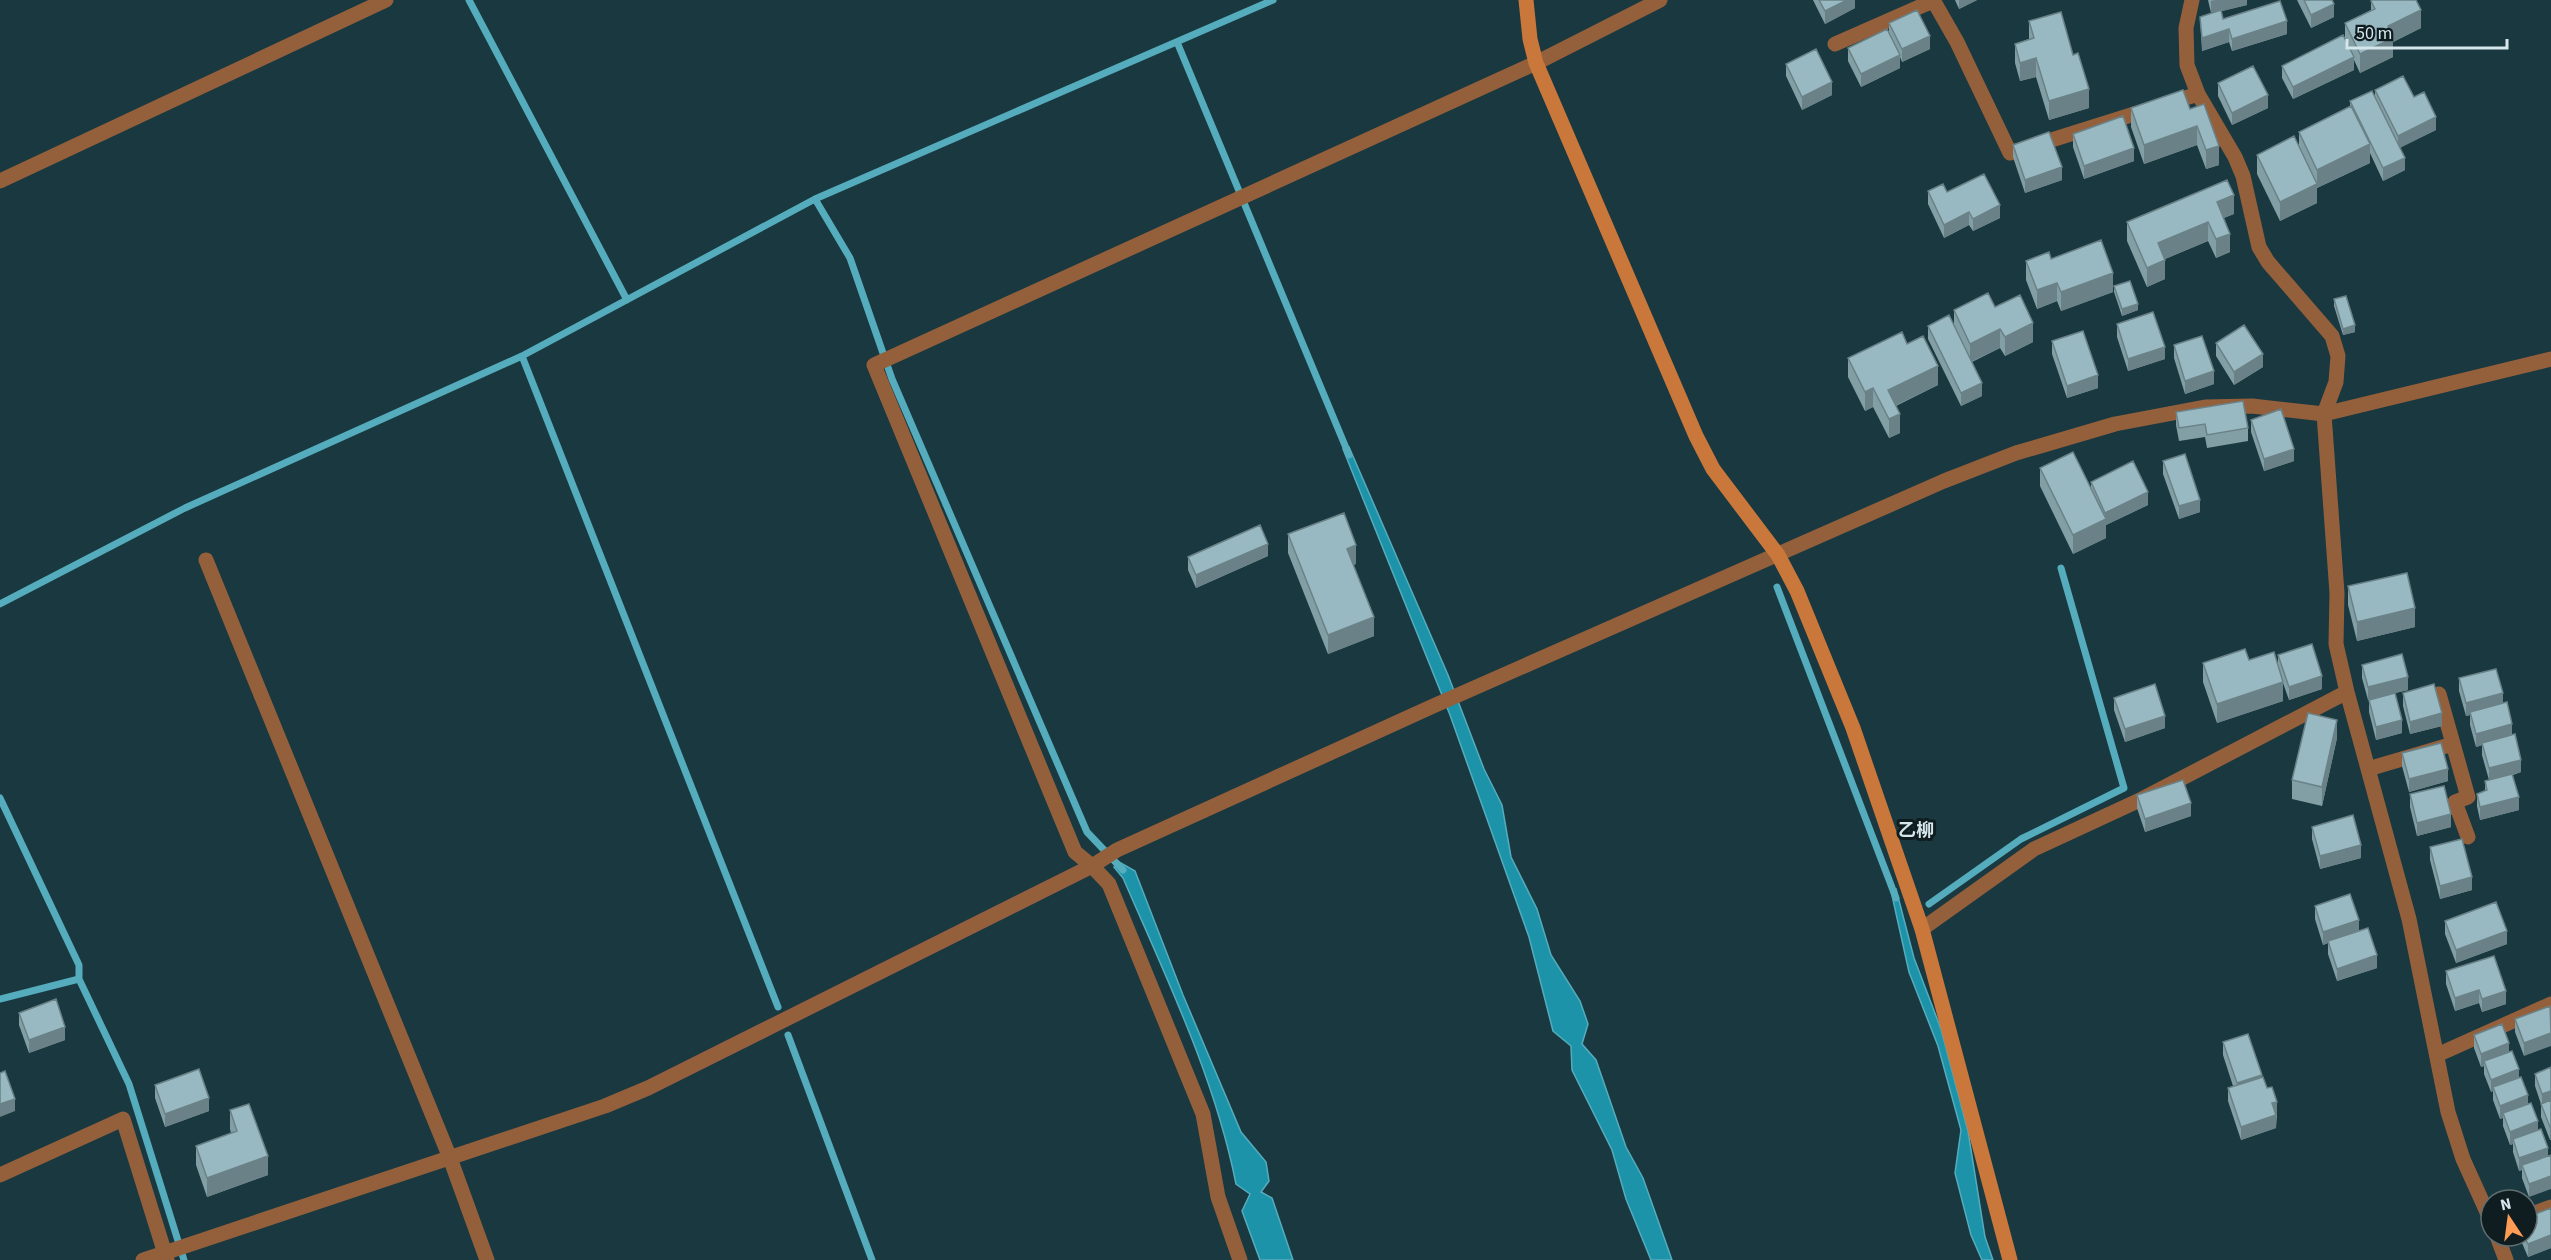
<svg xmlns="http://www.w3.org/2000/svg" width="2551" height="1260" viewBox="0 0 2551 1260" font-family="'Source Sans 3','Noto Sans JP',sans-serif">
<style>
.water{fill:#1d93a9;stroke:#54acbd;stroke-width:1.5}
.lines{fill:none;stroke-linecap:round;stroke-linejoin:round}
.stream{stroke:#54acbd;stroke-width:7}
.street{stroke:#94603c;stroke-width:15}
.secondary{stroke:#c9773a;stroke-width:15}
.wall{fill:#839fa6}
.shaded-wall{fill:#6a8287}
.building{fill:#98b9c1;stroke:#6a8287;stroke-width:1.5}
.labels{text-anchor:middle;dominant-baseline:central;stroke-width:6;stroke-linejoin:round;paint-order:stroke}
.neighbourhood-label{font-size:18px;font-weight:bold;fill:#d6e7eb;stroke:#101d20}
</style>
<rect width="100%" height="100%" fill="#1a383f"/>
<path class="water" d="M1349,447l99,228 36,94 18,36 9,52 26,52 14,46 29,46 8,23 -6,20 14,16 30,87 17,31 29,82h-21l-25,-61 -14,-49 -40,-80 -1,-24 -18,-15 -24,-94 -79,-222 -107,-266z
M1119,862l16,9 48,124 58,137 25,30 3,19 -8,11 11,6 21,62h-33l-18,-49 8,-17 -14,-10c-21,-106 -70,-207 -113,-306l-9,-11z
M1896,889l18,69 27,71 27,102 17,106 8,23h-11l-11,-25 -16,-62 6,-43 -23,-84 -29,-74 -18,-81z"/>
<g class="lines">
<path class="stream" d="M469,0l158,300
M1177,42l172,413
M815,199l35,59 42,121 195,453 36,38
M522,356l256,651
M1777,587l119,311
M0,604l185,-96 337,-152 293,-157 458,-199
M0,798l79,167v14l50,105 55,176
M1929,904l92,-65 103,-51 -63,-220
M0,999l79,-20
M788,1035l84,225"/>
<path class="street" d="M1933,0l24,42 53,111 188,-59
M2192,0l-6,28 1,37 11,29 37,63 8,19 16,71 9,15 64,74 6,20 -2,26 -12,32 13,179 -1,51 11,48 62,227 39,193 15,47 28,62
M1835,44l98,-43
M0,181l386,-181
M206,560l244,598 37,102
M2439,694l29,103 -13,5 13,35
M2368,769l85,-25
M1922,929l112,-80 108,-50 205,-107
M2437,1055l114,-51
M0,1175l123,-56 44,141
M2527,1216l24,-9
M2497,1236l9,24
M143,1260l462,-154 43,-18 444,-222 25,-16 314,-143 513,-226 72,-28 99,-29 90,-17 47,-1 72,8 227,-55
M1240,1260l-22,-63 -15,-83 -94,-230 -17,-18 -17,-14 -201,-487 662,-302 124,-63"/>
<path class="secondary" d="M1526,0l4,39 6,24 160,373 17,33 65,86 19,36 56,137 69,201 88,331"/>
</g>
<path class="wall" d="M1813,0h42v8l-30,16z
M1955,0h22l-18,9z
M2208,0h39v5l-26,6 2,8 64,15 -55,17 -3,-9 -27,9 -2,-34 11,-4z
M2297,0h35l2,17 -23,11z
M2371,1l50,27 -28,14v15l-33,16 -6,-13v10l-61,29 -11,-21v-12l63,-28v-15l26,-13z
M2029,21l60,87 -40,12 -13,-43 -16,4 -5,-18v-19l14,-5z
M1889,23l41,26 -28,13 -2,-5v11l-39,19 -13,-26v-13l41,-14z
M1786,64l46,31 -30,15 -16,-34z
M2218,83l50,25 -36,17 -14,-29z
M2375,90l39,7 22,33 -36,17 5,23 -22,11 -13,-28v10l-53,25v15l-37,18 -23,-47v-19l42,-10v-13l51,-26v-5l25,-4z
M2131,108l59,1 29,56 -13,4 -9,-24 -53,19 -13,-37z
M2073,134l61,27 -50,18 -11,-32z
M2013,145l49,35 -37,13 -12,-36z
M1928,191l19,1 53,26 -27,13 -4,-6 -25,13 -16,-34z
M2234,214l-11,4 7,34 -14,6 -8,-17 -43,18v20l-18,8 -20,-46v-19z
M2051,259l62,33 -52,19 -4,-10 -20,8 -11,-29v-19z
M2114,286l24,24 -16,6 -8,-24z
M2334,299l21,33 -12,3 -9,-29z
M1995,307l38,35 -28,14 -5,-8 -28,14 10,34 -21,10 -33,-67v-13l26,-2v-14z
M2117,324l48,35 -37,12 -11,-34z
M2052,341l46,47 -31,10 -15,-44z
M2216,343l47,24 -29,18 -18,-29z
M1907,344l31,41 -42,21 4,27 -11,5 -16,-31 -8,4 -17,-34v-19z
M2174,345l40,39 -29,10 -11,-36z
M2176,412l72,16v13l-41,7 -2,-11 -26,4 -3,-16z
M2251,420l43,41 -30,10 -13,-39z
M2163,461l37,51 -21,7 -16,-45z
M2040,468l51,20v-6l57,23 -42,20v13l-33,16 -33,-68z
M1288,534l68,30 -3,1 21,71 -46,18 -40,-101z
M1268,556l-72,32 -8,-18v-13z
M2348,586l67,41 -58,14 -9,-36z
M2278,655l44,34 -33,11 -6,-17v18l-66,22 -14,-41v-19l46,-3 29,6z
M2362,665l46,25 -13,3 7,40 -26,7 -7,-28v-12h-1l-6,-22z
M2459,678l44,25 9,32 9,37 -8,3 6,35 -39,10 -3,-14v-12l8,-3v-10l4,-1 -7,-25v-10l-6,2 -6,-22v-10l-4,1 -7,-25z
M2403,693l39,33 -32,8 -7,-28z
M2114,698l51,30 -40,14 -11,-32z
M2337,738l-15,68 -30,-7v-19z
M2402,753l46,28 -39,11 -7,-26z
M2410,794l41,33 -34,9 -7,-29z
M2137,795l54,21 -46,16 -8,-24z
M2312,827l49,31 -41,11 -8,-30z
M2430,847l42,43 -32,9 -10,-39z
M2315,906l44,25 18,37 -40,13 -9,-27v-11l-5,2 -8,-26z
M2445,921l62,23 -51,19 -11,-29z
M2446,971l60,33 -24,8 -3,-9 -24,8 -9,-27z
M2551,1008l-27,48 -9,-24v-13z
M19,1013l46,27 -36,13 -10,-28z
M2474,1035l35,17 19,52 3,-1 -2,94 -7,-19v-8l-3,1 -6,-19v-8l-3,1 -7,-19v-8l-3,1 -7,-19v-9l-2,1 -7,-18v-8l-3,1 -7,-19z
M2223,1042l39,35 15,38 -1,13 -35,12 -13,-39v-13l5,-2 -10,-31z
M2551,1067v73h-1l-9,-23v-13l-6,-18v-12z
M155,1085l54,26 -44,16 -10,-29z
M230,1110l38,65 -61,22 -11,-32v-19l35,-13 -1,-4z
M2551,1208v40l-23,9 -9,-21h8z"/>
<path class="shaded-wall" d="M1847,0h8v8l-30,16v-13z
M1959,0h18l-18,9z
M2215,0h32v5l-36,9v-13z
M2334,4v13l-23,11v-13z
M2421,10v18l-28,14v15l-33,16v-19l28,-28z
M2287,21v13l-55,17v-12z
M2229,29v13l-27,9v-13z
M1930,36v13l-28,13v-13z
M1900,55v13l-39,19v-13z
M2354,57v13l-61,29v-12z
M2036,58v19l-16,4v-18z
M1832,82v13l-30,15v-13z
M2089,89v19l-40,12v-19z
M2268,95v13l-36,17v-12z
M2436,117v13l-38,19v-13z
M2197,126v19l-53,19v-19z
M2370,144v19l-53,25v15l-37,18v-19l37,-18v-14z
M2219,146v19l-13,4v-19z
M2134,148v13l-50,18v-13z
M2405,158v12l-22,11v-13z
M2062,167v13l-37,13v-13z
M2234,195v19l-17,7v-19z
M2000,205v13l-27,13v-12z
M1969,212v13l-25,13v-13z
M2208,222v19l-50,21v-19z
M2230,234v18l-14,6v-19z
M2165,260v19l-18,8v-19z
M2113,273v19l-52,19v-19z
M2057,283v18l-20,8v-19z
M2138,304v6l-16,6v-7z
M2033,323v19l-28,14v-19z
M2355,325v7l-12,3v-6z
M2000,329v19l-30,14v-18z
M2165,347v12l-37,12v-12z
M2263,354v13l-29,18v-13z
M1938,366v19l-50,24v-19z
M2214,371v13l-29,10v-13z
M2098,375v13l-31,10v-12z
M1982,383v13l-21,10v-13z
M1873,388v19l-8,4v-19z
M1900,414v19l-11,5v-19z
M2294,449v12l-30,10v-12z
M2148,492v13l-42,20v13l-33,16v-19l32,-15v-7z
M2200,500v12l-21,7v-13z
M1268,544v12l-72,32v-13z
M1356,545v19l-9,3v-18z
M2415,608v19l-58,14v-19z
M1374,617v19l-46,18v-19z
M2322,676v13l-33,11v-13z
M2408,677v13l-40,10v-13z
M2283,682v19l-66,22v-19z
M2503,693v13l-33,6v3l-4,1v-13z
M2442,713v13l-32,8v-12z
M2165,716v12l-40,14v-13z
M2337,720v18l-15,68v-19z
M2402,720v13l-26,7v-13z
M2512,724v13l-36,10v-13z
M2521,760v12l-32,9v-13z
M2448,769v12l-39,11v-13z
M2519,797v13l-39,10v-13z
M2191,803v13l-46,16v-13z
M2451,814v13l-34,9v-13z
M2361,845v13l-41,11v-13z
M2472,877v13l-32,9v-13z
M2359,920v13l-31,8v2l-5,2v-13z
M2507,931v13l-51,19v-13z
M2377,955v13l-40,13v-12z
M2479,990v13l-24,8v-13z
M2506,991v13l-24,8v-13z
M65,1027v13l-36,13v-13z
M2551,1033v13l-27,10v-13z
M2509,1043v13l-25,5v5l-3,1v-13z
M2519,1069v13l-26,5v4l-2,1v-12z
M2262,1075v13l-25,8v-13z
M2551,1091v13l-9,3v-13z
M2528,1095v13l-25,5v5l-3,1v-13z
M209,1098v13l-44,16v-13z
M15,1099v12l-15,6v-13z
M2277,1102v13l-5,1v-13z
M2276,1115v13l-35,12v-13z
M2538,1121v13l-25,5v5l-3,1v-13z
M2550,1127h1v13h-1z
M2548,1148v12l-26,5v5l-3,1v-13z
M268,1156v19l-61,22v-19z
M2551,1176v13l-22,8v-13z
M2551,1235v13l-23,9v-13z"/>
<path class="building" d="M1819,0h28l-22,11z
M2304,0h28l2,4 -23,11z
M2372,0h44l5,10 -33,16 5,12 -33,16 -15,-31 30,-14 -4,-8z
M2280,1l7,20 -55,18 -3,-10 -27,9 -2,-21 21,-7 2,9z
M1917,10l13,26 -28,13 -13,-26z
M2061,12l12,43 5,-2 11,36 -40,12 -13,-43 -16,5 -5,-19 19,-6 -5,-17z
M1887,29l13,26 -39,19 -13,-26z
M2343,35l11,22 -61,30 -11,-21z
M1816,49l16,33 -30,15 -16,-33z
M2253,66l15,29 -36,18 -14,-30z
M2403,76l11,21 10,-5 12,25 -38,19 -23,-46z
M2183,90l7,19 14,-5 15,42 -13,4 -9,-24 -53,19 -13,-37z
M2372,91l33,67 -22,10 -33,-67z
M2351,106l19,38 -53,26 -18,-38z
M2123,116l11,32 -50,18 -11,-32z
M2049,132l13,35 -37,13 -12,-35z
M2294,136l23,48 -37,18 -23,-47z
M1984,174l16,31 -27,14 -4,-7 -25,13 -16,-34 15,-7 4,8z
M2227,180l7,15 -17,7 13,32 -14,5 -8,-17 -50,21 7,17 -18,8 -20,-46z
M2101,240l12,33 -52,19 -4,-9 -20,7 -11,-29 23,-9 2,7z
M2130,281l8,23 -16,5 -8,-23z
M1988,293l7,14 25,-12 13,28 -28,14 -5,-8 -30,15 -16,-34z
M2346,296l9,29 -12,4 -9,-30z
M2153,312l12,35 -37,12 -11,-35z
M1949,315l33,68 -21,10 -33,-67z
M2244,325l19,29 -29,18 -18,-29z
M2083,331l15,44 -31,11 -15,-45z
M1902,332l5,12 16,-8 15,30 -50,24 12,24 -11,5 -16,-31 -8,4 -17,-34z
M2202,336l12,35 -29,10 -11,-36z
M2243,401l5,27 -41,7 -2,-11 -26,4 -3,-16z
M2281,409l13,40 -30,10 -13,-39z
M2073,452l33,67 -33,16 -33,-67z
M2185,454l15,46 -21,6 -16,-45z
M2133,461l15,31 -43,21 -14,-31z
M1344,513l12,32 -9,4 27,68 -46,18 -40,-101z
M1260,525l8,19 -72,31 -8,-18z
M2407,573l8,35 -58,14 -9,-36z
M2312,644l10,32 -33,11 -11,-32z
M2245,649l4,11 25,-8 9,30 -66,22 -14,-41z
M2402,654l6,23 -40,10 -6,-22z
M2496,669l7,24 -37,10 -7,-25z
M2155,684l10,32 -40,13 -11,-31z
M2434,684l8,29 -32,9 -7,-29z
M2395,693l7,27 -26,7 -7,-27z
M2507,702l5,22 -36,10 -6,-22z
M2308,713l29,7 -15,67 -30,-7z
M2515,734l6,26 -32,8 -7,-25z
M2441,743l7,26 -39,10 -7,-26z
M2512,774l7,23 -39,10 -3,-13 10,-4 -2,-9z
M2183,780l8,23 -46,16 -8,-24z
M2444,786l7,28 -34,9 -7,-29z
M2353,815l8,30 -41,11 -8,-29z
M2462,839l10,38 -32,9 -10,-39z
M2350,894l9,26 -36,12 -8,-26z
M2496,902l11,29 -51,19 -11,-29z
M2368,928l9,27 -40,14 -9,-28z
M2494,956l12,35 -24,8 -3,-9 -24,8 -9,-27z
M56,999l9,28 -36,13 -10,-27z
M2550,1006l1,27 -27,10 -9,-24z
M2502,1024l7,19 -28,11 -7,-19z
M2248,1034l14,41 -25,8 -14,-41z
M2512,1051l7,18 -28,11 -7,-19z
M2551,1067v24l-9,3 -7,-20z
M199,1069l10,29 -44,16 -10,-29z
M5,1071l10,28 -15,5v-31z
M2263,1077l4,11 5,-1 5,15 -5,1 4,12 -35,12 -13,-39z
M2521,1077l7,18 -28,11 -7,-19z
M2551,1100v27h-1l-9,-23z
M2531,1103l7,18 -28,11 -7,-19z
M249,1104l19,52 -61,22 -11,-32 41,-15 -7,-21z
M2541,1129l7,19 -29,10 -6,-19z
M2551,1155v21l-22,8 -7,-19z
M2551,1208v27l-23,9 -4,-8h3v-19z"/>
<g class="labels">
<g class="neighbourhood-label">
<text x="1916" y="830">乙柳</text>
</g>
</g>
<g transform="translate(2509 1218) rotate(347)"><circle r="28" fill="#101d20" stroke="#5f6e71" stroke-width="1.5"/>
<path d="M0-4.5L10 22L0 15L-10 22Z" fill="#fd9c55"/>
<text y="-9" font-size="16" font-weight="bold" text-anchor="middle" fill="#d6e7eb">N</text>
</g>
<path d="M2347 39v9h160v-9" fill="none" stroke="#d6e7eb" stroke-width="3"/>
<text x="2356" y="39" font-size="18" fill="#d6e7eb" stroke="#101d20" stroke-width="4.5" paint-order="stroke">50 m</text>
</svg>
